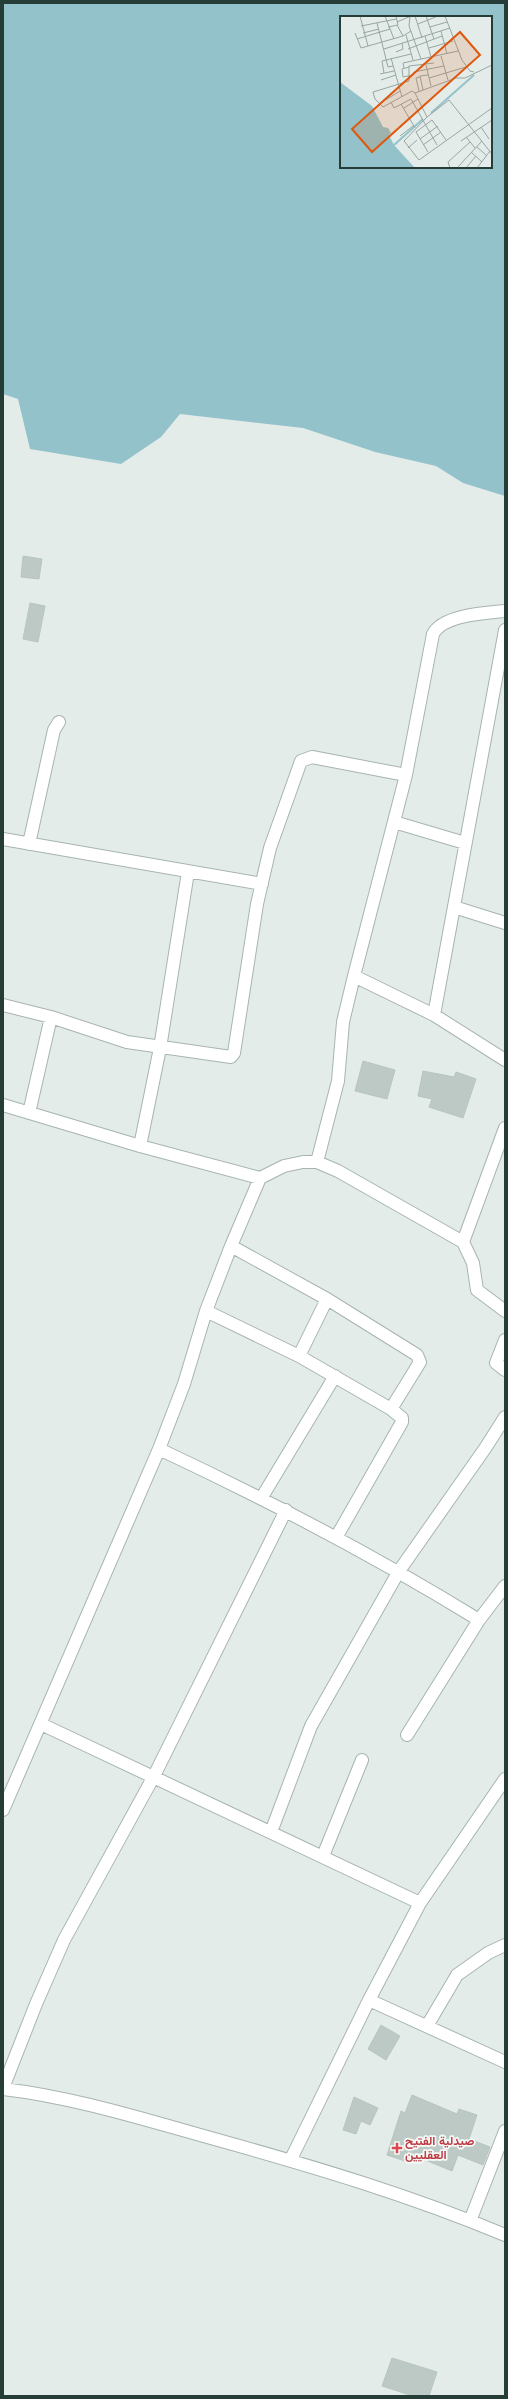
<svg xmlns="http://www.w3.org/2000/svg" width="508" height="2399" viewBox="0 0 508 2399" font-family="Jost,Vazirmatn,sans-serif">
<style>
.water{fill:#93c2cb;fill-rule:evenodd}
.building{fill:#bdc9c5;stroke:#b7c5bf}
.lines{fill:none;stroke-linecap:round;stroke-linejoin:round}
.minor-casing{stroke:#a7b4b0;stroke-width:14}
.minor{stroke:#fff;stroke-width:12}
.health-dot{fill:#e0444e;stroke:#f4f9f7;stroke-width:1.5}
.labels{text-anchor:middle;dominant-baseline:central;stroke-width:3.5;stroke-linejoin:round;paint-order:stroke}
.health-label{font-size:12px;font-weight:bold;fill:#be3a42;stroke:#f4f9f7;text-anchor:start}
.inset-river{fill:none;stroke:#93c2cb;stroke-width:2}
.inset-road{fill:none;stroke:#98a6a1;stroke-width:1}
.view{fill:#de580e;fill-opacity:0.15;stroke:#de580e;stroke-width:2}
.inset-edge{fill:none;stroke:#263c36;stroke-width:2}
</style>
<rect width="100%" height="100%" fill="#e4ece9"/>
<path class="water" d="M3,3h502v493l-42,-13 -27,-17 -61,-14 -72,-24 -123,-14 -19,23 -40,27 -91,-15 -12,-50 -15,-5zM341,17h150v150h-150z"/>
<path class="building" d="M23,556l19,3 -3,20 -18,-2z
M30,603l15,3 -7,36 -15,-3z
M363,1061l32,9 -8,29 -32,-8z
M423,1071l31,6 2,-5 20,7 -13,39 -34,-11 3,-8 -14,-3z
M381,2025l19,11 -14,24 -18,-11z
M412,2095l45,19 2,-5 18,6 -8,24 21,8 -7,18 -25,-10 -6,16 -34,-14 -1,4 -8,-2 -1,3 -21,-7 14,-44 4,2z
M354,2097l24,11 -8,17 -9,-4 -5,13 -13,-4z
M392,2358l45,14 -8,24h-16l-31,-10z"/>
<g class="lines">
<defs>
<path id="minor" d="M394,822l71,21
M3,839l259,45
M29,844l25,-114 5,-8
M454,907l51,16
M354,976l80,39 71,45
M3,1005l48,12 76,25 104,15 3,-4 23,-149 13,-56 31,-87 11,-4 94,18
M434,1015l71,-385
M3,1105l137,41 120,32
M29,1113l22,-96
M505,1128l-42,114 10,21 4,27 28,21
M140,1146l20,-98 28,-176
M317,1162l21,-81 5,-59 11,-46 52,-201 27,-141c10,-19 52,-21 72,-23
M231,1246l96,53 90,56 3,7 -29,47
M206,1311l93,45 92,53 11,9v4l-65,114
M505,1340l-9,23 9,7
M299,1356l28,-57
M159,1449c111,52 216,107 320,171
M262,1497l73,-121
M41,1724l379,179
M407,1735l72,-115 26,-34
M3,1810l156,-361 25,-65 22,-73 25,-65 29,-68 24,-12 19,-4h14l21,9 125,71
M271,1832l40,-106 88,-155 87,-124 19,-30
M323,1856l39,-96
M369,2000l136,62
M427,2026l30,-51 31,-22 17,-8
M3,2088l33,-84 28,-64 90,-164 132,-266
M3,2089c71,8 146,32 215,51 97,27 194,56 287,95
M291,2159l78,-159 51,-97 85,-124
M470,2221l35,-90"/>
</defs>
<use href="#minor" class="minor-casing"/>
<use href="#minor" class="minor"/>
</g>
<path class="health-dot" d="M395 2142h4v4h4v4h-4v4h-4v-4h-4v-4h4z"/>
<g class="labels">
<g class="health-label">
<text x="405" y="2141">صيدلية الفتيح<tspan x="405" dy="14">العقليين</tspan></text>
</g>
</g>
<g transform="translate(340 16)">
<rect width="152" height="152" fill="#e4ece9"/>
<path d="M0,66l32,24 11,21 5,1 3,5 -2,2 5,10 21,23h-75z" fill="#93c2cb"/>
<path class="inset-river" d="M91,97l43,-38M54,129l29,-26"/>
<path class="inset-road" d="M20,0l8,30M45,0l9,23M70,0l-1,10 12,33M75,0l7,22M86,0l8,23M105,0l17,44 8,11 4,1M57,6l14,-6M37,7l11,44 5,-1M78,8l20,-8M57,9l6,11M21,10l35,-7M48,11l10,-2 -2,-9M90,11l17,-5M101,15l6,23M15,17l6,15 42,-12 8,-5M23,17l16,-4M66,19l7,25M85,20l6,21M17,23l33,-10M89,32l24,-7M44,33l66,-21M68,33l34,-13M56,36l7,-3 -1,-6M101,40l7,24M51,42l11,39M94,47l-25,3v15l-36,11 2,7 8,8 29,-16 3,2 41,-15h9l27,-13M86,49l5,21M69,51l-7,2 1,8 10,-2 1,-3 30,-6M64,52l-1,-5 55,-12M44,57l-2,-12 29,-7M40,58l14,-3M89,62l37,-11M41,64l15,-5M83,74l-3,-14 8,-1M79,75l-3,-13 4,-1M75,77l12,24 -23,24 15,19 73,-52M51,86l3,6 17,-9 26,46M39,88l21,-13M61,88l14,24M64,92l14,-9M87,101l22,-17 43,54M141,111l8,12M60,120l13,-10M126,121l9,11M80,123l18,-13M121,125l31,-21M83,129l18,-13M137,131l10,9M68,132l9,-8M88,136l-12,-20 16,-12 14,20M131,136l11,10M110,152l-2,-6 22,-20M117,152l25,-27M126,152l10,-12M137,152l13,-17"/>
<path class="view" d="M120,16l20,23 -108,97 -20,-23z"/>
<rect width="152" height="152" class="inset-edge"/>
</g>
<rect width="508" height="2399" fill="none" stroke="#263c36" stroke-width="8"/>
</svg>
